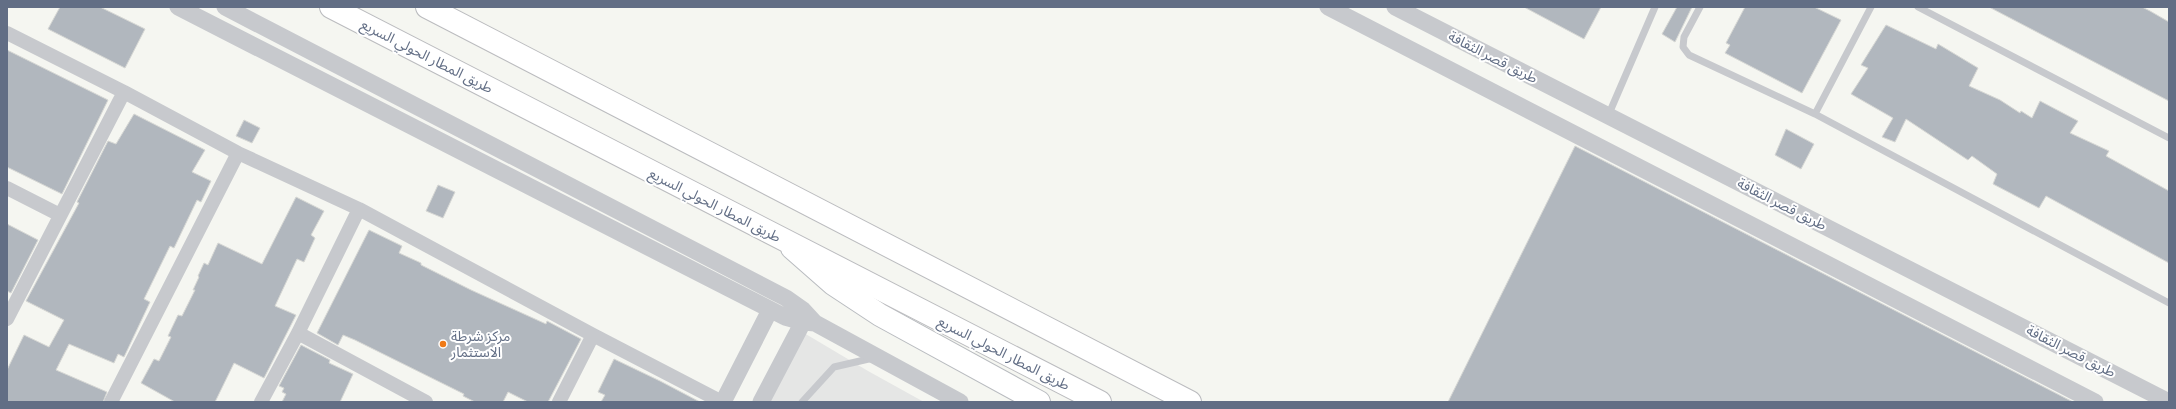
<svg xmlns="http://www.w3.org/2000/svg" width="2176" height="409" viewBox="0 0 2176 409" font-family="'Roboto Condensed','Noto Sans Arabic',sans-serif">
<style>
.built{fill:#e5e6e5}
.building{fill:#b1b7be;stroke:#d6d7d4}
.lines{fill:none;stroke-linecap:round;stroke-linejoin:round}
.primary-casing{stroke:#b9bcc0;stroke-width:24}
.trunk-casing{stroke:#bbbcbf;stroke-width:24}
.service{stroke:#c7c9cd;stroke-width:7}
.minor{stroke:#c7c9cd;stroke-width:14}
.tertiary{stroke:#c7c9cd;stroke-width:17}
.primary{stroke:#fff;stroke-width:22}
.trunk{stroke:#fff;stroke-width:22}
.poi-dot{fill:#f07a17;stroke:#fff;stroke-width:1.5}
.labels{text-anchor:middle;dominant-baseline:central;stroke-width:4;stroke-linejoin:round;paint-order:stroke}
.street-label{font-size:14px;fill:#626e85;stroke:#fff}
.poi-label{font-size:14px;fill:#626e85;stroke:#fff;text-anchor:start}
</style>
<rect width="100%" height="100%" fill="#f5f6f1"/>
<path class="built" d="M804,333l64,38 56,31h-156z"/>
<path class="building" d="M60,7h40l45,22 -20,39 -77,-39z
M1524,7h77l-17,32z
M1677,7h15l-17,35 -13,-8z
M1745,7h69l27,13 -39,73 -77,-40 5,-8 -4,-2z
M1989,7h153l8,4 19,11v79z
M1886,25l50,24 2,-5 40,24 -9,18 31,14 20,13 1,-2 11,7 8,-17 38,20 -8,12 39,18 -3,5 63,35v72l-123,-67 -7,12 -46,-24 4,-10 -25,-18 -4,4 -62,-41 -11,23 -13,-5 11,-19 -42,-24 17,-26 -7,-3z
M7,50l101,50 -46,94 -55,-27z
M134,114l71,36 -13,22 19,9 -10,21 -4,-2 -23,48 -4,-2 -26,53 6,3 -26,55 -6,-3 -4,9 -45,-19 -13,26 51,22 -4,10h-96v-32l17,-35 25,12 15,-27 -38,-19 53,-98 -2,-1 31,-61 8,3z
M244,120l16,8 -8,15 -16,-7z
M1786,129l28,15 -13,25 -26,-14z
M1575,146l498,256h-625z
M438,185l17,7 -12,26 -17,-7z
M296,197l28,14 -13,24 4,3 -11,24 -7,-3 -22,47 21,9 -32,63 -30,-15 -19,39h-40l-34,-19 13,-24 5,2 12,-24 -3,-1 10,-21 4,1 13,-26h-2l6,-13 -1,-1 6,-13 4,2 10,-22 44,21z
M7,224l31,16 -27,53 -4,-2z
M369,230l33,16 -3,7 22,10v2l50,25 75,34 1,-3 34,18 -33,63h-20l-20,-10 -5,10h-28l-12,-6 1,-2 -109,-54 -12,-5 -5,10 -21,-12z
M301,345l29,15 -1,3 24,11 -13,28h-58l4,-8 -4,-2 2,-4 -5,-2z
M614,359l46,22 40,21h-99l4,-7 -7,-3z"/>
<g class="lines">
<defs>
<path id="primary" d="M792,248l41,36 47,31 159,87"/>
<path id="trunk" d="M331,7l769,395
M427,7l763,395"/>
</defs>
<use href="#primary" class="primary-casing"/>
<use href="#trunk" class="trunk-casing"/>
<path class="service" d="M1700,7l-16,30 -1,10 6,8 126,59 354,189
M1918,7l251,131
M1815,114l56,-107
M1608,116l47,-109
M802,402l32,-35 39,-9"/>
<path class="minor" d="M7,33l117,59 114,61 121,56 234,126 129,67
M7,188l53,27
M7,319l117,-227
M298,333l128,69
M111,402l127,-249
M261,402l37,-69 61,-124
M559,402l34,-67"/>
<path class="tertiary" d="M178,7l607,310 18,5 12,1
M225,7l561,291 17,12 12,13 145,79
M1328,7l767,395
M1395,7l774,395
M723,402l47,-92
M761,402l42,-80"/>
<use href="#primary" class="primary"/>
<use href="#trunk" class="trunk"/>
</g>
<circle class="poi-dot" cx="443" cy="344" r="4"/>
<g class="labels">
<g class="street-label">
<text transform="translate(427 56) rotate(27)">طريق المطار الحولي السريع</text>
<text transform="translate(1493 57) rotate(27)">طريق قصر الثقافة</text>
<text transform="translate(1782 204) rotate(27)">طريق قصر الثقافة</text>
<text transform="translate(715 205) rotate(27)">طريق المطار الحولي السريع</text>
<text transform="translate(2071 351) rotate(27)">طريق قصر الثقافة</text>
<text transform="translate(1004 353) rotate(27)">طريق المطار الحولي السريع</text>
</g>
<g class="poi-label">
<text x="451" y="336">مركز شرطة<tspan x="451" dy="16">الاستثمار</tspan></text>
</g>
</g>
<rect width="2176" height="409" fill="none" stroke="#626e85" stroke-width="16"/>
</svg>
